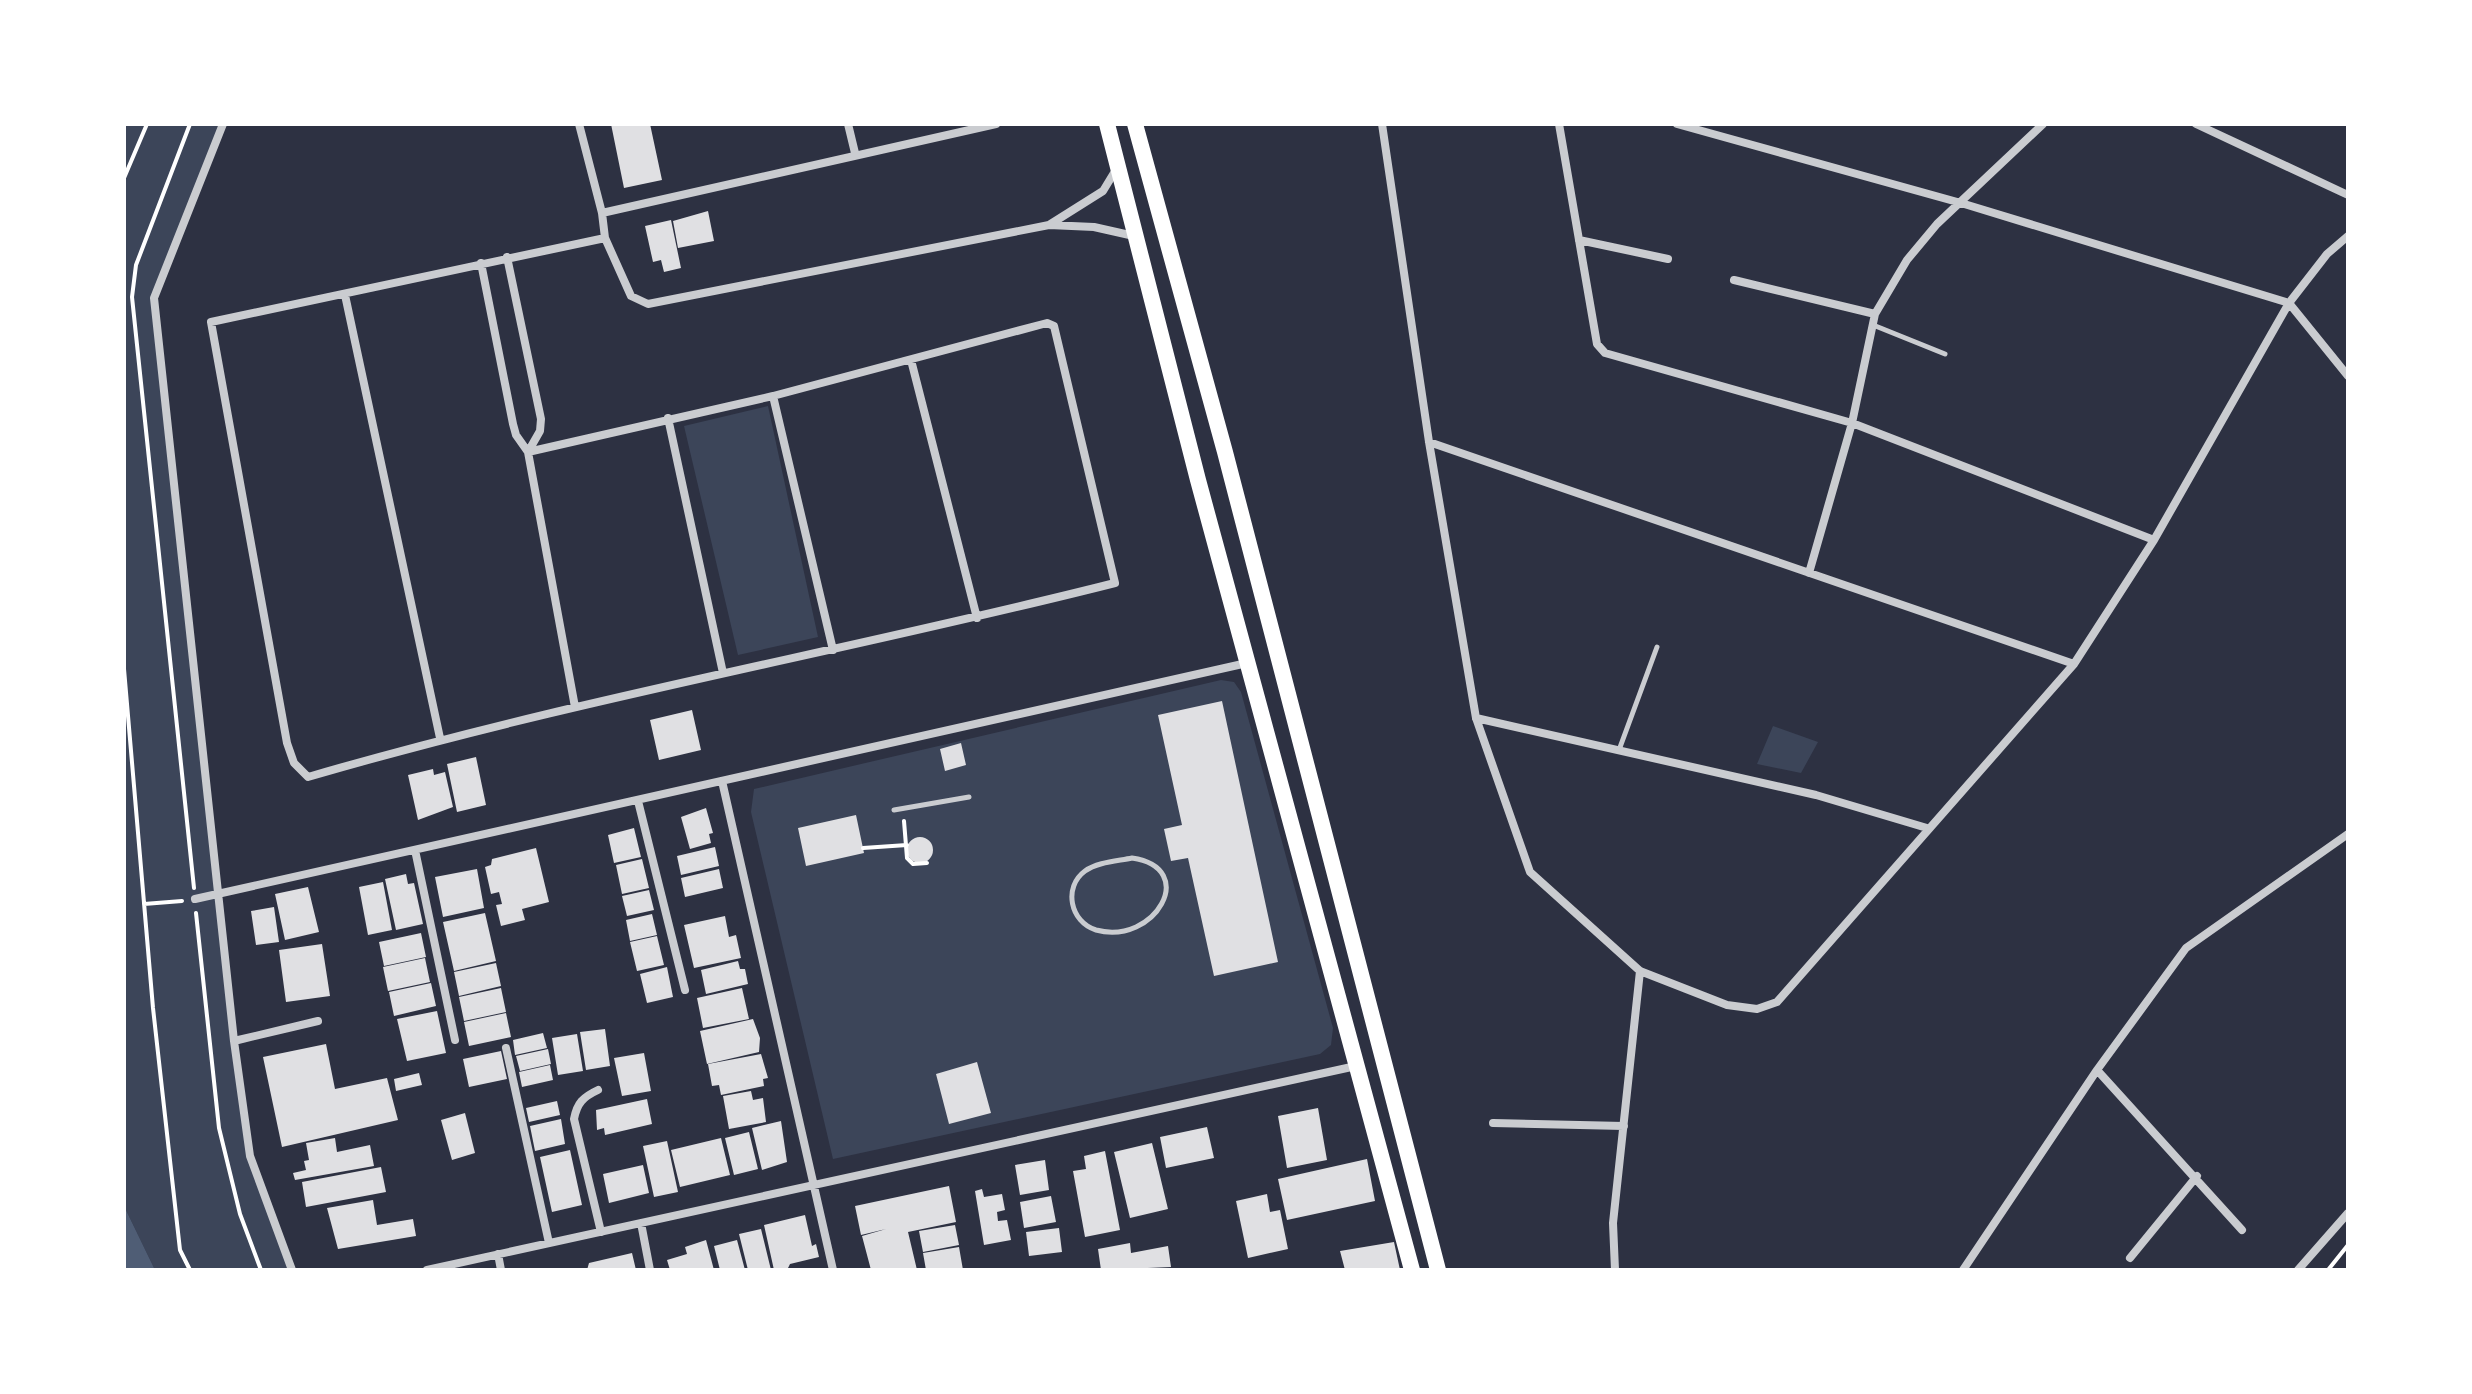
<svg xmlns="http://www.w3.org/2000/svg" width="2472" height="1394" viewBox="0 0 2472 1394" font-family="Raleway,sans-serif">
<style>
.green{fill:#3c4559}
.water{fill:#4f5d75}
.building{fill:#e0e0e3}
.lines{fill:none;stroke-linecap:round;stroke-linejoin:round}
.path{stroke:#fff;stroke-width:4}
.service{stroke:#caccd0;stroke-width:5}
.minor{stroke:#caccd0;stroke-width:8}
.secondary{stroke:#fff;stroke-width:16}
</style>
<rect width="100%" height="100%" fill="#2d3142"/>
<path class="green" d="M124,124h96l-66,174 96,858 42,114h-137l-31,-64z
M768,406l50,231 -80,18 -54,-229z
M1221,680l13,2 7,10 92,336 -2,17 -11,9 -487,105 -82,-347 3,-23z
M1773,726l45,16 -17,31 -44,-9z"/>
<path class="water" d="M124,1206l31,64h-31z"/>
<path class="building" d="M611,124h39l12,56 -38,8z
M708,211l6,30 -36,7 -5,-27z
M671,220l10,48 -17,4 -3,-12 -8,2 -8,-36z
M1222,701l56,261 -64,14 -26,-118 -17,3 -7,-32 18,-4 -24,-110z
M692,710l9,40 -42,10 -9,-40z
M961,743l5,22 -21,6 -5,-22z
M476,757l10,48 -29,7 -10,-48z
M433,769l1,6 11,-3 8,35 -35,13 -10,-45z
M706,808l7,25 -4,1 2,9 -21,6 -9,-32z
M856,815l8,38 -58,13 -8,-38z
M634,828l7,29 -27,6 -6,-28z
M907 850a13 13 0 1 1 26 0a13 13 0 1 1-26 0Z
M715,847l4,19 -38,9 -4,-19z
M536,848l13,54 -27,7 3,11 -24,6 -5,-21 6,-1 -3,-12 -8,2 -6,-27 6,-2 1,-6z
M642,859l7,29 -27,6 -6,-29z
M477,869l7,39 -41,9 -8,-40z
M719,869l4,19 -38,9 -4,-19z
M406,874l2,10 6,-1 9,41 -27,6 -11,-51z
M383,882l9,48 -24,5 -9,-48z
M308,887l11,45 -34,8 -10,-46z
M649,890l5,20 -27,6 -5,-20z
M274,907l5,35 -23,3 -5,-34z
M485,913l11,48 -42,10 -11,-49z
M652,914l5,21 -27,6 -4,-21z
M725,916l4,21 7,-2 5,23 -47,10 -10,-43z
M421,933l5,24 -42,9 -5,-24z
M657,936l7,29 -27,6 -7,-29z
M322,944l8,52 -44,6 -7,-52z
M425,958l5,24 -42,9 -5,-24z
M738,961l2,8h5l3,15 -42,10 -5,-24z
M496,963l5,23 -42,10 -5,-24z
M667,967l6,30 -26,6 -7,-29z
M431,983l5,23 -42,10 -5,-24z
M501,988l5,24 -42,9 -5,-24z
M742,988l7,31 -46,9 -6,-30z
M437,1011l9,42 -39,8 -10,-42z
M506,1013l5,24 -42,9 -5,-24z
M753,1019l7,19 -1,14 -52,12 -7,-33z
M605,1029l5,37 -24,4 -6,-38z
M543,1033l4,15 -32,7 -2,-15z
M577,1034l6,37 -25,4 -6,-37z
M326,1044l9,45 52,-11 11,42 -116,27 -19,-90z
M548,1049l3,15 -31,7 -4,-15z
M501,1051l6,28 -38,8 -6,-28z
M644,1053l7,38 -29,5 -8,-38z
M761,1054l7,24 -5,1 1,7 -43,9 -2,-10 -7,1 -4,-22z
M977,1062l14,51 -42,11 -13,-50z
M550,1065l3,15 -31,7 -3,-15z
M419,1073l3,12 -26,6 -2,-12z
M751,1091l2,9 10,-2 3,24 -37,7 -6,-33z
M647,1099l5,25 -47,11 -1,-7 -7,2 -1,-20z
M557,1101l3,14 -31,7 -3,-14z
M1318,1108l9,52 -40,8 -9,-52z
M465,1113l10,40 -23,7 -11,-40z
M561,1119l4,25 -30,7 -5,-25z
M781,1121l6,41 -25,8 -10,-42z
M1207,1127l7,31 -48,10 -6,-31z
M749,1132l9,37 -24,6 -9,-37z
M335,1138l2,14 33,-7 4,21 -79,14 -2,-7 13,-3 -2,-9 5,-1 -3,-17z
M721,1138l9,37 -50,12 -9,-37z
M667,1141l11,51 -24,5 -11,-51z
M1152,1143l16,66 -38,9 -16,-66z
M570,1150l12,55 -30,7 -12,-55z
M1105,1151l15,79 -35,7 -12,-66 13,-2 -2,-13z
M1367,1159l8,42 -88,19 -9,-41z
M1045,1160l4,30 -29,5 -5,-30z
M643,1165l6,28 -40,10 -6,-29z
M381,1167l5,25 -80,15 -4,-25z
M949,1186l7,36 -48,10 9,38h-46l-9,-34 24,-7 -25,6 -6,-29z
M982,1189l2,8 18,-3 3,16 -8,2 1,9 9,-1 4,20 -27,5 -9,-54z
M1267,1194l3,18 10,-2 8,39 -40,9 -12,-57z
M1051,1196l5,26 -32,6 -4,-26z
M373,1200l4,25 36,-6 3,17 -78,13 -11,-41z
M805,1215l7,31 4,-2 3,13 -29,7 -3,6h-13l-10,-45z
M955,1225l4,20 -36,7 -4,-21z
M1059,1228l3,24 -33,4 -3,-24z
M761,1229l10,41h-23l-9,-36z
M706,1240l8,30h-44l-3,-10 20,-6 -2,-7z
M737,1240l8,30h-25l-6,-24z
M1394,1242l6,28h-55l-5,-19z
M1130,1243l1,10 37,-7 3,21 -70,3 -3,-21z
M959,1247l4,23h-37l-3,-17z
M632,1253l4,17h-49l2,-7z"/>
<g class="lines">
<path class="path" d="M190,124l-54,141 -4,32 62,591
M124,178l23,-54
M124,669l29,339 27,242 10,20
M904,821l3,37 6,6 14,-1
M863,848l44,-3
M144,904l38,-3
M196,913l23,215 21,86 21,56
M2328,1270l20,-25"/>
<path class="service" d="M1873,325l72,29
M1619,750l38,-103
M894,810l75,-13
M1132,858c68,10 23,88 -36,72 -26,-8 -33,-43 -11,-59 12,-9 33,-10 47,-13z"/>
<path class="minor" d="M223,124l-69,174 80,743 16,115 42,114
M579,124l23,89 3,25 26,58 17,8 401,-79 45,2 40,9
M848,124l7,29
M1382,124l47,318 47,276 54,154 110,99 87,34 30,4 20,-7 297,-338 80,-124 135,-237 38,-49 21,-18
M1559,124l38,220 8,9 247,70 302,117
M1677,124l284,79 328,100 59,73
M2196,124l152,71
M602,213l394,-89
M1049,225l54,-34 14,-23
M1579,240l89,19
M507,257l34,162 -1,12 -12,21
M481,263l32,161 3,11 12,17 47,255
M1734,280l141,34
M345,295l95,443
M911,360l66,258
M773,396l60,254
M668,418l55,255
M1429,442l645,222
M528,452l245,-56 274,-73 7,3 61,257c-268,68 -541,116 -807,194l-14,-14 -7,-20 -76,-421 394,-84
M1809,573l43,-150 23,-109 32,-54 30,-36 106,-100
M1476,718l340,77 111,33
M722,781l111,489
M638,801l47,189
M415,850l40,190
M195,899l1052,-236
M234,1041l84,-20
M506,1048l43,195
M2097,1070l145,160
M598,1090c-15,7 -21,13 -24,29l27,113
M1493,1123l131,3
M641,1223l9,47
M498,1254l3,16
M2130,1258l67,-82
M427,1270l929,-204
M1615,1270l-2,-47 27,-252
M1963,1270l134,-200 89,-122 162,-114
M2298,1270l50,-57"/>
<path class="secondary" d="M1107,124l91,356 214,790
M1135,124l90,328 213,818"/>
</g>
<rect width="2472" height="1394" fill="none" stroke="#ffffff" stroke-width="252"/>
</svg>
